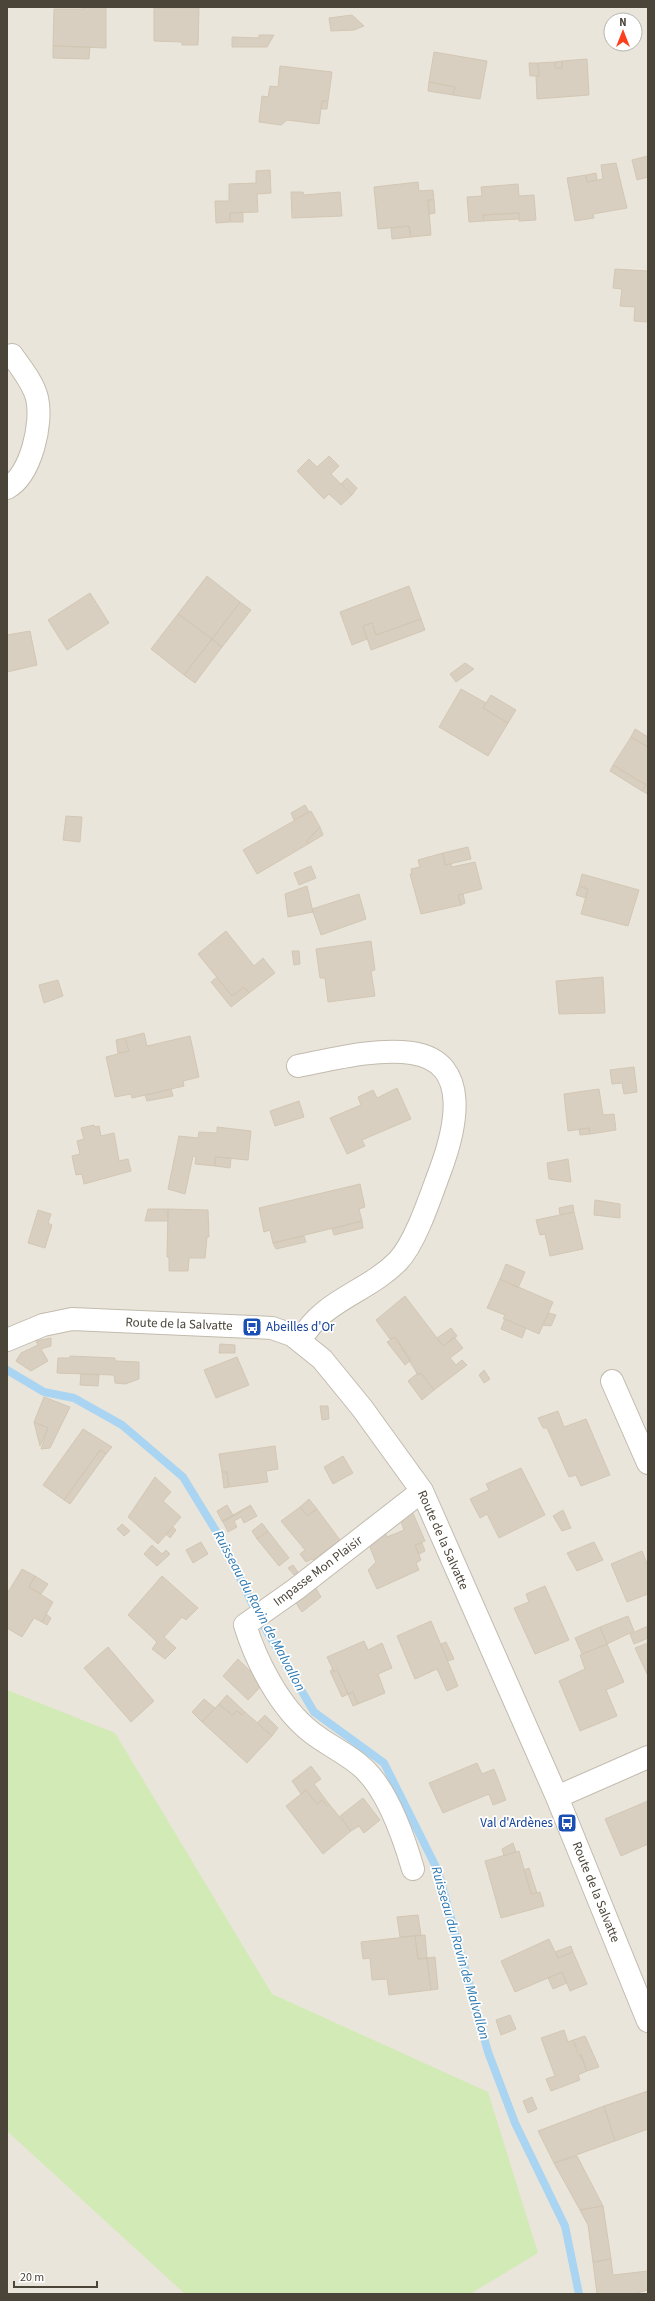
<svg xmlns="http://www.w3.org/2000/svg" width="655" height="2301" viewBox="0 0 655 2301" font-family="'Source Sans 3',sans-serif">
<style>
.residential{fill:#eae5da;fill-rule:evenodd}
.green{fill:#d2eab5}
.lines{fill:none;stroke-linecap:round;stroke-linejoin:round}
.stream{stroke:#a9d4f2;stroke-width:8}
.building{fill:#d8cfc1;stroke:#d3c7b4}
.street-casing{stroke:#c2bbae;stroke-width:24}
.street{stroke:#fff;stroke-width:22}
.labels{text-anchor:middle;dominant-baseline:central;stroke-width:3.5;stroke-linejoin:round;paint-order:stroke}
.street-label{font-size:13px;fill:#4b4439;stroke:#fff}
.transit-label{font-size:13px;fill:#164399;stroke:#fff;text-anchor:start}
.water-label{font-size:14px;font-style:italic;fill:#2e7ab2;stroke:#fff}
</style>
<rect width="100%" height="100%" fill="#f6f3ec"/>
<path class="residential" d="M7,7h641v2287h-641zM611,20h24v24h-24z"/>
<path class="green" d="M7,1690l108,43 157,261 216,98 50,161 -68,41h-285l-178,-163z"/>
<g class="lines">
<path class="stream" d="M7,1370l37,22 30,6 48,27 61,52 41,67 34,72 56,96 70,51 54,108 50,181 27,71 50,103 14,68"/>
</g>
<path class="building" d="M83,7h23v41l-53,-2 1,-37h29z
M154,8h45l-1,37h-16v-3l-28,-1z
M352,15l12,11 -10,4 -23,1 -2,-13z
M259,35h15l-7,12h-35v-10l27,1z
M53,46l37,1 -1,12 -36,-1z
M434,52l53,9 -7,38 -27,-4 2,-8 -26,-5z
M587,59l2,36 -52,4 -1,-23h3l-1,-13 17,-1v6h7v-7z
M562,61v7h-7v-6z
M529,63h9l1,13h-9z
M280,66l52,6 -4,29h-6l-3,23 -32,-4 -6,5 -22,-3 3,-26 6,1 2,-11 8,1z
M429,82l26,5 -2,8 -25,-4z
M322,101h6l-1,8h-6z
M647,154h1v23l-11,3 -5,-20 16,-4z
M616,163l11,45 -34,6 1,4 -19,3 -8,-43 19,-3 1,7 16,-3 -2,-14z
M270,170l1,23 -14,1 1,18 -28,1v9l-14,1 -1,-22h14v-17l27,-1v-12z
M596,173l1,7 -10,2 -1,-7z
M418,182l1,9 14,-1 1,10h-6l3,35 -20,2 -2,-11 -31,3 -4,-42z
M518,184l1,12 15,-1 2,25 -17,1v-8l-36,2 1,6 -15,1 -2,-25 15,-1 -1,-9z
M291,192h12l1,3 36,-3 2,24 -50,2z
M428,200h6l1,13 -6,1z
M243,212v10h-13v-9z
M519,213v6l-35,2 -1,-6z
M409,226l2,11 -19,2 -1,-11z
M615,269l33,2v51l-14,-1 1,-14 -15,-1 2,-17 -9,-1z
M329,456l10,10 -8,8 21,21 -11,10 -12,-11 -5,5 -27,-28 12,-12 8,8z
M347,478l10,10 -5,7 -11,-11z
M207,576l33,26 -28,37 -34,-25z
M409,586l12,33 -45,16 -4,-12 -9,3 4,13 -15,6 -12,-33z
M90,593l19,30 -42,27 -19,-30z
M240,602l11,8 -29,37 -10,-8z
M178,614l34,25 -28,36 -33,-26z
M421,619l4,11 -54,20 -8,-24 9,-3 4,12z
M30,631l7,34 -30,7v-37z
M212,639l10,8 -27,36 -11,-8z
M465,663l9,6 -18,13 -6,-8z
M461,689l25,14 -3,5 25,15 -20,33 -49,-29z
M491,695l25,15 -8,13 -25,-15z
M635,729l13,8v10l-17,-10z
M631,737l17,10v47l-6,-3 4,-6 -33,-20z
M613,765l33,20 -4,6 -32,-20z
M305,805l4,7 -15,8 -3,-7z
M311,811l9,16 -13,14 1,3 -51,30 -14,-24z
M66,816l16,1 -2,25 -17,-2z
M320,827l3,8 -15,9 -1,-3z
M468,847l3,12 -26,6 -2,-12z
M443,853l2,12 6,-1 1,3 23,-5 7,27 -24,6 3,10 -40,9 -11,-40h2l-1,-5 9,-2 -2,-7z
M311,866l5,12 -17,7 -5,-12z
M582,874l57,16 -11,36 -47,-12 7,-25 -9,-3z
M307,886l6,26 -25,5 -3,-23z
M579,886l9,3 -2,9 -10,-3z
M359,894l7,25 -45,16 -9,-26z
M463,894l2,9 -4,2 -3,-10z
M226,931l28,35 9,-8 12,15 -26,20 -5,-6 -12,9 -34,-42z
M371,941l4,29 -4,1 4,25 -47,6 -3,-24h-5l-4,-29z
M292,951h7l1,13 -6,1z
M217,977l15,19 12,-9 5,6 -18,14 -20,-25z
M603,977l2,36 -46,1 -3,-33z
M58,980l5,16 -19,7 -5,-18z
M144,1033l3,13 43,-10 9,41 -16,4 1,5 -52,12 -1,-4 -16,3 -9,-40 23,-6 -4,-13z
M125,1038l4,13 -11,2 -2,-13z
M634,1067l3,25 -13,2 -2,-11 -10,1 -2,-14z
M397,1088l14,31 -49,21 3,6 -18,8 -17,-36 31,-13 -3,-8 15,-7 4,8z
M171,1089l2,7 -26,5 -2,-6z
M599,1089l4,26 11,-1 2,16 -26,4 -1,-6 -21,3 -4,-37z
M299,1101l5,16 -29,9 -5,-15z
M94,1125l1,2 4,-1 2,10 13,-3 5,28 9,-2 3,12 -47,13 -2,-10 -6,1 -4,-19 8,-2 -3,-13 7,-2 -3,-11z
M217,1127l34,4 -3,29 -33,-3v9l-20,-2 1,-7 -3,-1 -8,38 -17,-5 11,-53 19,2 1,-6 18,1z
M589,1128l1,6 -10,1 -1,-6z
M215,1157l16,1 -1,10 -15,-2z
M568,1159l3,23 -22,-3 -2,-16z
M360,1184l5,23 -6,2 3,12 -89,22 -3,-13 -6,2 -5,-24z
M595,1200l25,4v14l-26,-3z
M573,1205l1,7 -14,3 -1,-7z
M148,1209h20v12h-23z
M168,1209l40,1 1,27h-2l-2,21h-16l-1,13h-19v-14h-2z
M38,1210l13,4 -3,9 4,2 -7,23 -17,-5z
M574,1212l9,37 -33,7 -5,-22 -5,1 -4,-15z
M362,1221l1,7 -29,7 -2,-6z
M304,1236l2,6 -30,7 -3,-6z
M506,1264l19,8 -7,16 -18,-9z
M500,1279l53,23 -14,32 -34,-15h-2l2,-4 -18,-7z
M405,1296l38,50 11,-9 9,11 -13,10 6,7 6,-5 5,5 -33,25 -13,-17 -3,2 -23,-38 -5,2 -14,-19z
M549,1313l7,2 -5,11 -8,-1z
M505,1319l21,9 -4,10 -21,-9z
M451,1328l6,8 -14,10 -6,-8z
M395,1337l16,23 -6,5 -18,-23z
M51,1338v8l-10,3 7,12 -17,10 -15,-10 5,-8 17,-8 -2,-4z
M220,1344l15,1v8h-16z
M70,1356l45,2v3l24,1v17l-14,5 -10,-1 -1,-8 -57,-2 1,-15h12z
M237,1357l12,28 -33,13 -12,-28z
M484,1370l6,9 -6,4 -5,-8z
M418,1373v2l3,-2 13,17 -12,10 -14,-19z
M81,1374l18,1 -1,11 -18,-1z
M44,1397l26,10 -20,41 -9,1 7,-21 -14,-6z
M320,1406h8l1,13 -7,1z
M558,1411l6,16 22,-8 24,56 -29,11 -5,-11 -7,2 -22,-49h-4l-5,-10z
M34,1422l14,6 -8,18z
M83,1429l29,18 -6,7 -6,-4 -36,50 -21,-15z
M275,1446l3,23 -12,2 2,11 -39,5 -2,-15h-5l-3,-18z
M100,1450l6,4 -36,50 -6,-4z
M343,1456l10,17 -20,11 -9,-17z
M521,1468l24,47 -46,23 -12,-24 -7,4 -10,-19 19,-9 -3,-6z
M222,1472h5l2,15 -5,1z
M155,1477l16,15 -8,9 18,16 -23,27 -30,-27z
M309,1499l8,10 -10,7 -7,-9z
M227,1505l6,10 -11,6 -5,-10z
M251,1505l-28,17 -1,-1 11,-6z
M251,1506l6,10 -13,7 -3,-6 -7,4 3,6 -9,5 -5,-10z
M300,1507l7,9 10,-7 23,31 -27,20 -1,-1 -6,3 -6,-8 5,-4 -24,-29z
M563,1510l8,18 -9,3 -9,-15z
M412,1511l13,30 -10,4 6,15 -5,3 3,7 -42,19 -9,-19 8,-8 -7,-17 15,-15 3,7 17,-7 -4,-11z
M262,1523l6,8 -11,8 -5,-8z
M122,1524l8,7 -6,5 -7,-7z
M173,1527l3,3 -6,8 -4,-4z
M268,1531l21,27 -10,8 -22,-27z
M201,1542l7,12 -15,9 -7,-13z
M594,1542l9,18 -26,11 -10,-18z
M422,1543l3,8 -6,3 -4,-9z
M152,1545l10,9 4,-4 4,4 -13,12 -13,-12z
M642,1551l6,15v28l-21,8 -16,-38z
M293,1565l5,7 -4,3 -6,-7z
M22,1569l13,7 -6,11 24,15 -11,20 -8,-4 -12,19 -15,-9v-34z
M35,1576l13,8 -7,10 -12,-7z
M162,1576l36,32 -12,12 -4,-3 -18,20 12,11 -11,11 -13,-10 5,-7 -29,-27z
M314,1585l7,12 -19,15 -8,-12z
M545,1586l24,54 -34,14 -21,-46 15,-6 -3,-8z
M46,1614l5,4 -4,7 -5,-3z
M628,1616l6,15 -27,13 -7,-17z
M431,1621l27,65 -11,5 -10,-22 -22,10 -18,-43z
M648,1626v12l-14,6 -4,-10z
M600,1627l7,17 -25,10 -7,-16z
M364,1641l4,9 14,-7 10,25 -14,6 7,19 -27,11 -5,-12 -5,2 -11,-25 -3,3 -7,-15z
M446,1642l8,17 -6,2 -7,-17z
M648,1643v33l-13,-28z
M607,1644l17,38 -18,8 11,26 -37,15 -21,-50 26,-12 -5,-14z
M108,1647l46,54 -23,21 -47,-54z
M238,1659l25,25 -15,16 -25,-24z
M333,1669l1,3 3,-3 11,25 -6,3 -12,-26z
M353,1692l5,12 -5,2 -5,-12z
M227,1695l18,17 -3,3 -5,-4 -5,4 -13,-11z
M204,1699l11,9 -13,14 -10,-10z
M219,1704l13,11 5,-4 5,4 3,-3 27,24 -25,27 -45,-41z
M265,1715l13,13 -6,8 -15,-13z
M477,1763l5,11 12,-5 12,31 -13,5 -4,-11 -46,19 -14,-30z
M311,1766l10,13 -7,5 15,20 -2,2 -5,-6 -5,4 -11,-14 -5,4 -9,-13z
M306,1790l11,14 5,-4 5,6 2,-2 22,27 -28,23 -37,-48z
M363,1798l17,22 -16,13 -5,-7 -8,5 -11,-15z
M648,1801v43l-27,12 -16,-37z
M513,1843l3,9 -12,4 -2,-7z
M519,1851l12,43 9,-2 4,14 -43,12 -16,-57z
M529,1868l8,25 -6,1 -7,-24z
M418,1915l3,20 -21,2 -3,-20z
M425,1935l2,23 -9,1 -3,-23z
M415,1936l3,23 9,-1 4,32 -42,5 -2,-16 -15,1 -2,-22 -7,1 -2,-17z
M549,1939l9,19 15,-6 14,32 -17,7 -8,-19 -47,20 -14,-31z
M571,1946l2,6 -15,6 -3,-6z
M435,1957l3,32 -7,1 -4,-32z
M562,1972l5,11 -14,6 -5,-11z
M510,2015l6,14 -15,6 -5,-15z
M564,2030l4,12 5,-2 5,15 3,-1 6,17 -9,4 2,5 -29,11 -5,-12 9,-3 -14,-38z
M585,2036l14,31 -12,4 -14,-31z
M648,2091v38l-33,12 -11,-35z
M532,2097l5,12 -9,4 -5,-12z
M604,2106l11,35 -61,22 -16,-32z
M577,2156l26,50 -23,4 -26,-47z
M603,2206l8,53 -18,3 -5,-37 -8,-15z
M611,2259l2,16 35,-4v19l-16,4h-35l-4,-32z"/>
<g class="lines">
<defs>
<path id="street" d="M7,488c24,-13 36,-65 30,-90 -4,-16 -16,-30 -25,-43
M298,1066c36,-7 77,-18 114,-13 61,9 43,78 28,118 -9,24 -24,71 -42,90 -30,31 -76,39 -97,79
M7,1340l36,-15 29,-6 180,8 20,1 20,7 30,24 40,49 60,83 135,306 91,224
M612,1381l36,82
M557,1797l91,-40
M413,1869c-9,-31 -26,-79 -50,-101 -15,-14 -36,-23 -52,-36 -31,-24 -55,-71 -66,-107l51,-36 126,-98"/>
</defs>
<use href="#street" class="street-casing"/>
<use href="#street" class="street"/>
</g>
<defs>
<symbol id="bus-square" viewBox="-11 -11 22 22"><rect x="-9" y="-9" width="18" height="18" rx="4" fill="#1a4fb4" stroke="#fff"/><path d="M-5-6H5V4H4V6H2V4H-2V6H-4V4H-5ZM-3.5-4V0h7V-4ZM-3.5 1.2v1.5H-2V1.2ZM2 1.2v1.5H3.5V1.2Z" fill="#fff"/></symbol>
</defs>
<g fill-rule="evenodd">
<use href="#bus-square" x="241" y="1316" width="22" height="22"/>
<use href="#bus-square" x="556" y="1812" width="22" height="22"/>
</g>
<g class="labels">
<g class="street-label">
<text transform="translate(179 1324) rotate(2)">Route de la Salvatte</text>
<text transform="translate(443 1540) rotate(66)">Route de la Salvatte</text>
<text transform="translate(318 1571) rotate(-37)">Impasse Mon Plaisir</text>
<text transform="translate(596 1892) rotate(68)">Route de la Salvatte</text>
</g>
<g class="transit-label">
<text x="266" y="1327">Abeilles d'Or</text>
<text x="553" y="1823" text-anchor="end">Val d'Ardènes</text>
</g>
<g class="water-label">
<text transform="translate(259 1611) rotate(62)">Ruisseau du Ravin de Malvallon</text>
<text transform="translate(460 1953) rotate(74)">Ruisseau du Ravin de Malvallon</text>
</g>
</g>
<rect width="655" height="2301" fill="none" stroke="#4b4439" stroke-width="16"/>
<g transform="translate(623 32)"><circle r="19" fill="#ffffff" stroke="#b7b4b0"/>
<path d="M0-3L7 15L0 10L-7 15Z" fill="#fc3f1d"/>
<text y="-6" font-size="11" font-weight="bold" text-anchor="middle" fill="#4b4439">N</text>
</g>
<path d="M14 2281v6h83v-6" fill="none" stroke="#4b4439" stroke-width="2"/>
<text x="20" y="2281" font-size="12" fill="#4b4439" stroke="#ffffff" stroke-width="3" paint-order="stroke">20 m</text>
</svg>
